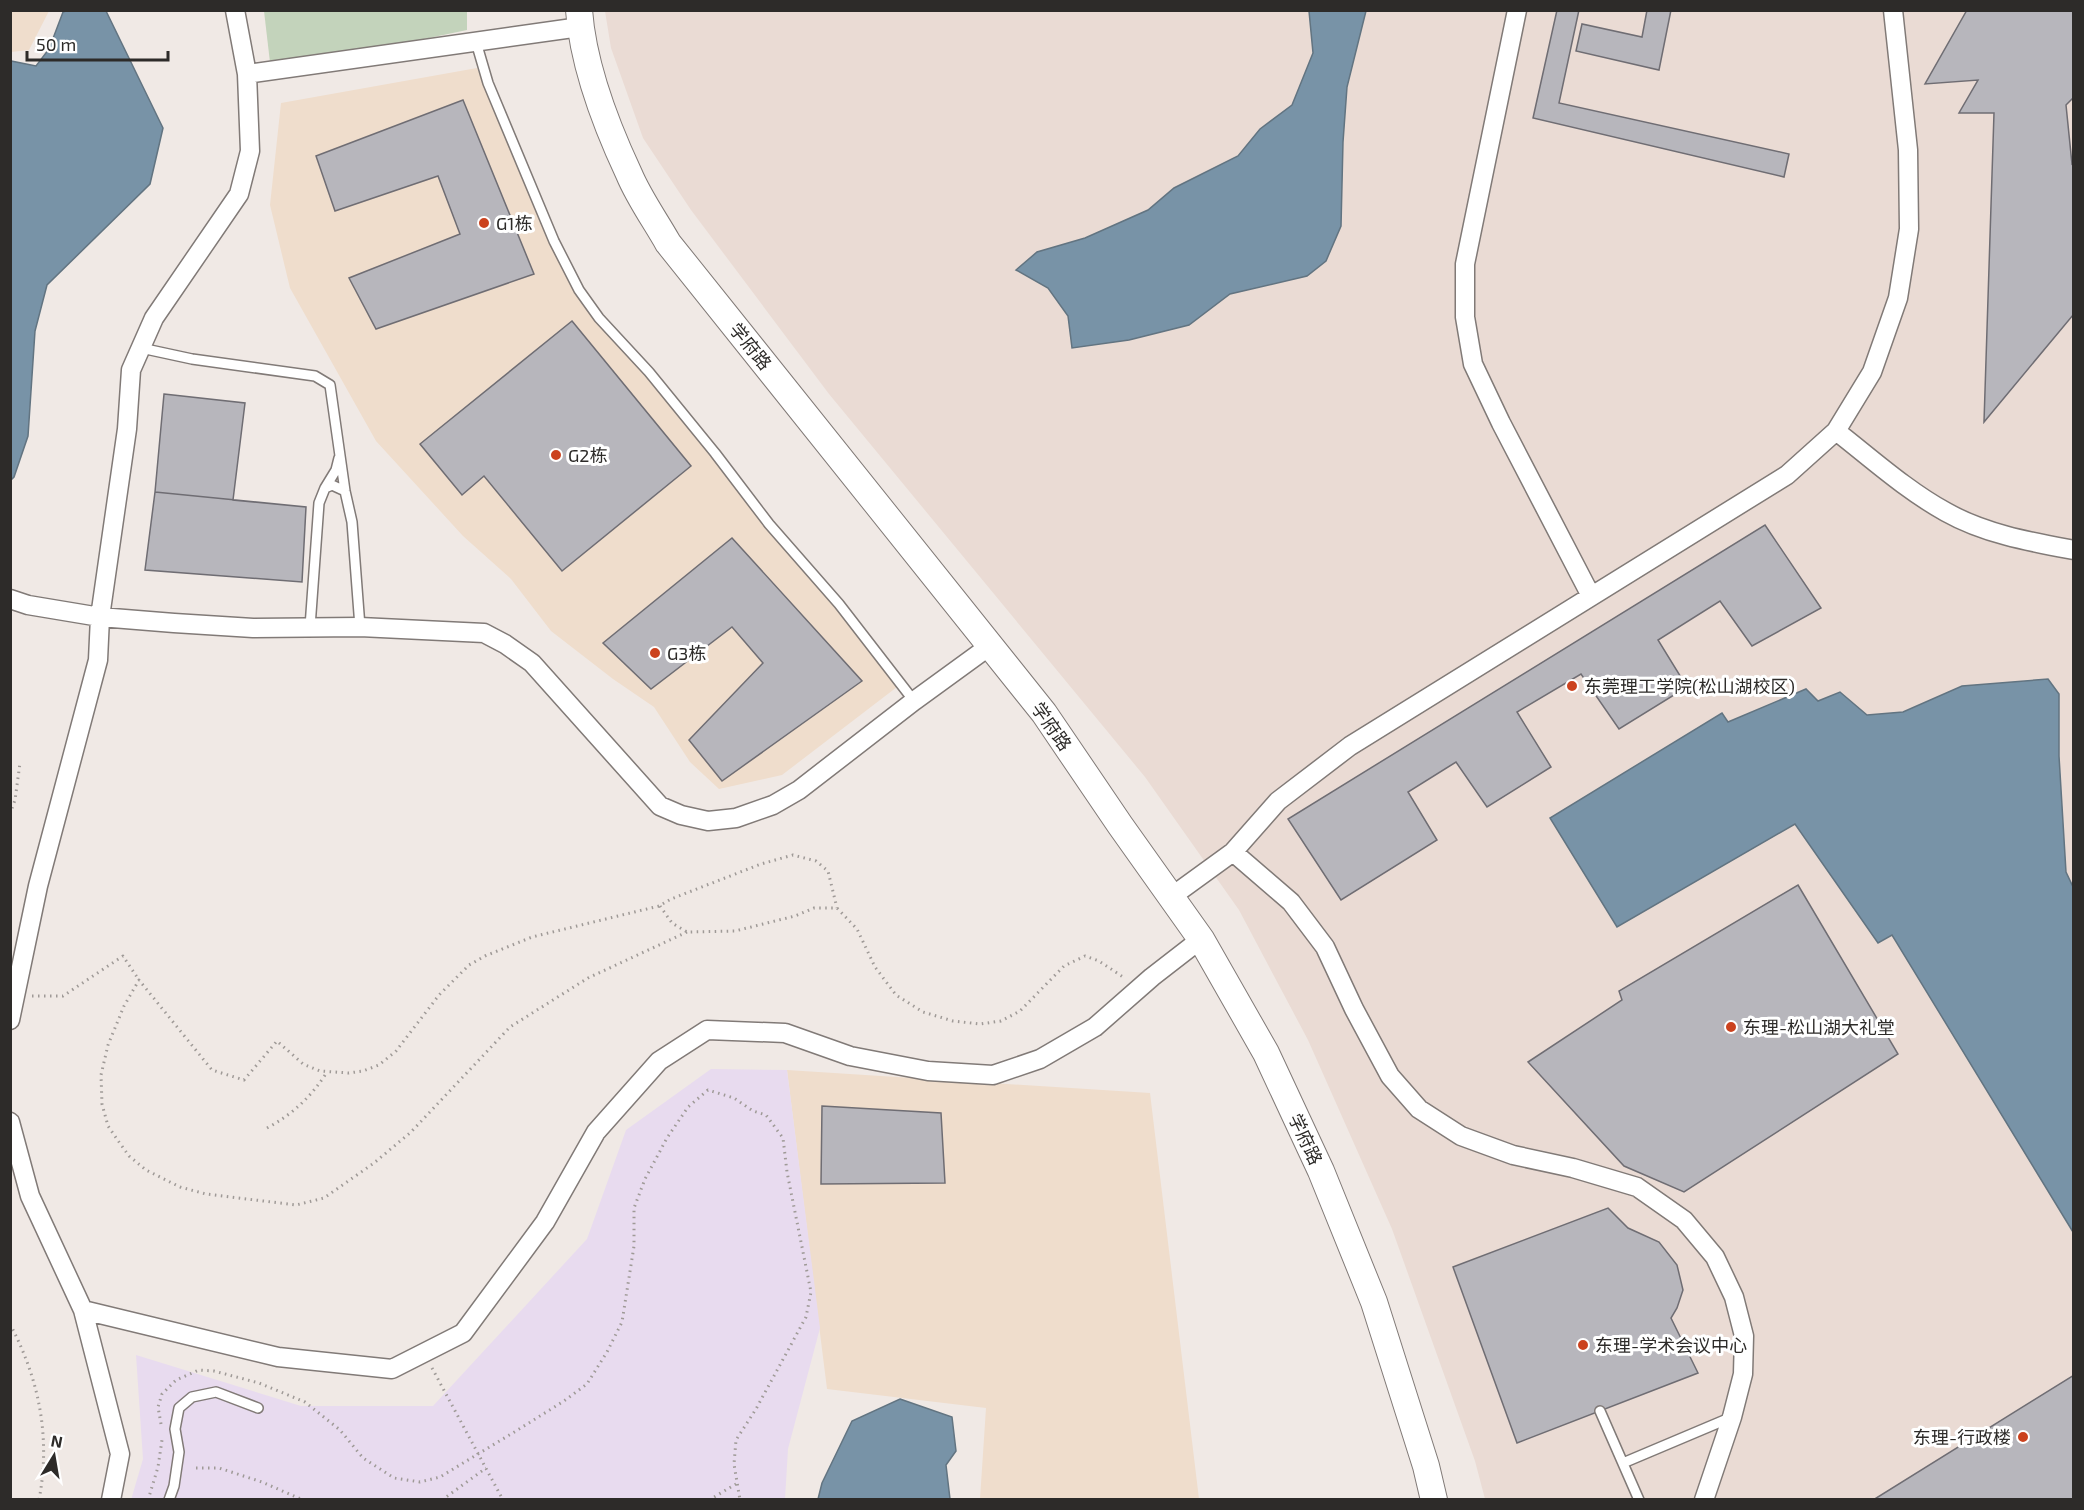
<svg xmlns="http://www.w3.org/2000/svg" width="2084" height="1510" viewBox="0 0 2084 1510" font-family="'Exo 2','Noto Sans SC',sans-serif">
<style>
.commercial{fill:#efddcc}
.industrial{fill:#e8dbef}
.built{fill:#eadbd4}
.green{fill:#c3d3bb}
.water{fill:#7893a7;stroke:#627481;stroke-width:1.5}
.building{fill:#b7b6bc;stroke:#6f6d73;stroke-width:1.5}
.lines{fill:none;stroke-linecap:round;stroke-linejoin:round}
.lane-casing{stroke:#817a77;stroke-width:12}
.street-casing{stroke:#817a77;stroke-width:21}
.secondary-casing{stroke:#817a77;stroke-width:28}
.path{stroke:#9f9a97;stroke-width:3;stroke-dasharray:1.5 4.5;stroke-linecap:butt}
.lane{stroke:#fff;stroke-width:9}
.street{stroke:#fff;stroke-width:18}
.secondary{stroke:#fff;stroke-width:26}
.poi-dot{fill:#cb421e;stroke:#fff;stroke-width:2}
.labels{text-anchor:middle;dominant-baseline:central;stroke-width:6;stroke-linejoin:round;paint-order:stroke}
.poi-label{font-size:18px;fill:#2d2b29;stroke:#fff;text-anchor:start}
.street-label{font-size:18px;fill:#2d2b29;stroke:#fff}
</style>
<rect width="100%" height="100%" fill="#f0e9e5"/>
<path class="commercial" d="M10,11h39l-20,39 -18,2z
M477,68l67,149 69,121 141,162 143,187 -115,88 -63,14 -29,-27 -36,-55 -41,-28 -62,-48 -40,-52 -48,-43 -87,-95 -86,-153 -20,-83 11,-102z
M787,1070l363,23 49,406h-219l6,-91 -159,-19z"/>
<path class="industrial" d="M711,1069l76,1 33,258 -32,121 -3,50 -654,1 12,-41 -7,-104 165,51h132l154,-167 39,-109z"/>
<path class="built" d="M605,11h1468v1488h-588l-10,-38 -83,-232 -84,-189 -69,-130 -94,-133 -316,-383 -138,-184 -48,-72 -32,-90z"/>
<path class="green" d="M264,11h203v19l-196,41z"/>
<path class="water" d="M66,11h40l57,117 -13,56 -103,101 -12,46 -7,105 -14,41 -3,3v-419l25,5 13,-17 14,-37z
M1309,11h57l-19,76 -4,55 -2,84 -15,35 -19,15 -77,18 -41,31 -60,15 -57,8 -4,-32 -20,-28 -32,-18 21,-18 48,-14 63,-28 26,-22 64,-32 22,-27 32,-24 21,-52z
M2048,679l11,15v62l7,116 8,17 -1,343 -181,-297 -14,8 -83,-119 -178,103 -67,-109 172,-105 6,9 78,-33 12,12 22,-9 27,23 36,-3 59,-26z
M900,1399l52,18 4,34 -10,14 4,34h-132l4,-16 30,-62z"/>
<path class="building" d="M1557,10h22l-20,93 230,51 -5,23 -251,-59z
M1647,10h24l-12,60 -83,-19 6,-27 60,13z
M1967,10h107v87l-8,8 6,59 2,-1v161l-1,-9 -89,107 10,-309h-35l19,-33 -53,4z
M463,100l71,174 -158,55 -27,-51 111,-44 -22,-58 -103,35 -19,-55z
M572,321l119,145 -129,105 -78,-95 -22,19 -42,-51z
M164,394l81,9 -12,97 73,7 -4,75 -157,-12 10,-78z
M155,492l151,15 -4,75 -157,-12z
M1765,525l56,83 -69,38 -32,-45 -62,39 29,47 -68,42 -38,-55 -64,38 34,55 -64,40 -31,-45 -48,30 29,48 -96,60 -53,-81z
M732,538l130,143 -140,100 -33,-41 74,-77 -31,-36 -81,62 -48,-46z
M1798,885l100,169 -214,138 -60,-26 -96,-104 94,-62 -3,-9z
M822,1106l119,7 4,70 -124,1z
M1608,1208l20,20 31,14 18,23 6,25 -6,18 -6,10 27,55 -181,70 -64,-176z
M2074,1375v125h-201z"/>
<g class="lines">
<defs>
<path id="lane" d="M476,42l12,41 66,158 25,49 20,28 50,54 66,81 54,71 70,80 75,97
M141,348l51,11 123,17 15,9 15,106 7,31 8,105
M325,488l11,-18 3,-12
M310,627l9,-124 6,-15 7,-3 13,6
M1600,1411l39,89
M1623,1463l109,-46
M169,1500l5,-14 5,-34 -4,-23 4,-21 13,-11 24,-5 42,16"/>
<path id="street" d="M1517,10l-52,254v53l8,47 28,59 90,173
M247,74l333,-47
M1836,431c36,28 70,59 110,81 39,22 85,30 128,38
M10,599l18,6 72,12 74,6 79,5 107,-1 124,6 21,11 27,19 128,143 21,9 27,6 28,-3 37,-13 26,-15 115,-89 77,-56
M1233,852l58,50 34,45 29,62 36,67 29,33 42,27 52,19 60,13 64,19 47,33 31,37 19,40 10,39 -1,38 -11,43 -28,83
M1171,897l62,-45 45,-51 72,-55 437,-271 49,-44 36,-59 26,-74 11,-69 -1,-79 -15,-140
M10,1020l28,-134 60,-226 2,-43 27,-188 4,-59 23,-52 85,-124 11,-43 -3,-77 -12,-64
M10,1122l20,74 53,114 37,144 -9,46
M83,1310l195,47 114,12 71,-36 82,-111 51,-90 63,-71 48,-31 78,3 65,23 78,15 65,4 47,-16 55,-32 57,-50 49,-38"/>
<path id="secondary" d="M579,10c4,55 27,115 50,164 10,24 26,46 39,69l376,470 76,112 81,114 65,114 55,118 53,131 52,164 8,34"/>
</defs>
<use href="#lane" class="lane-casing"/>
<use href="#street" class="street-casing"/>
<use href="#secondary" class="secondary-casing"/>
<path class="path" d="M10,814l5,-14 5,-37
M660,906l12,17 15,9 48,-1 60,-15 19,-8h23l20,21 18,38 21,28 27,17 30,9 27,3 21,-3 19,-10 44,-45 21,-10 14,5 24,16
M687,932l-99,46 -78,49 -99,105 -37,31 -50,35 -28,7 -90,-11 -26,-7 -34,-17 -17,-14 -10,-14 -11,-16 -6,-22 -1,-29 7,-30 16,-39 15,-26 73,90 32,10 33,-39 26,23 17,7 29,2 14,-2 16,-6 17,-14 43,-56 30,-30 16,-9 47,-19 127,-31 12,-7 90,-35 32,-9 23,6 12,10 9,37
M32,996h31l60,-40 16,24
M267,1128c26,-14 44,-31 60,-56
M10,1324c29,55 41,113 29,176
M432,1368l71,132
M161,1424l-3,-17 4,-13 14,-14 23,-10 15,1 45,12 46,19 35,28 23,28 31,20 26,4 20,-5 76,-46 48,-30 23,-17 20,-32 15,-30 12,-76v-38l11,-29 22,-41 21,-31 20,-17 26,8 19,13 13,4 17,23 4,34 24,120 -5,25 -50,92 -20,31 -2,24 6,36
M196,1468h23l43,14 41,18
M148,1500l10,-33 4,-27
M442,1500l44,-32
M709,1500l27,-16"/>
<use href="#lane" class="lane"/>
<use href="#street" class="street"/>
<use href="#secondary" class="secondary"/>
</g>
<g class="poi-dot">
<circle cx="484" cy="223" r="6"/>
<circle cx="556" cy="455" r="6"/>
<circle cx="655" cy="653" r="6"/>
<circle cx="1572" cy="686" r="6"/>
<circle cx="1731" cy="1027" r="6"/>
<circle cx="1583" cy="1345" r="6"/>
<circle cx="2023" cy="1437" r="6"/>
</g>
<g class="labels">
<g class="poi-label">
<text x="496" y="223">G1栋</text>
<text x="568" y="455">G2栋</text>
<text x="667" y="653">G3栋</text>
<text x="1584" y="686">东莞理工学院(松山湖校区)</text>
<text x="1743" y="1027">东理-松山湖大礼堂</text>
<text x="1595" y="1345">东理-学术会议中心</text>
<text x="2011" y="1437" text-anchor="end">东理-行政楼</text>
</g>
<g class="street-label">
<text transform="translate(751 346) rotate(51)">学府路</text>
<text transform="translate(1052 726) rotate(55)">学府路</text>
<text transform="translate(1306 1139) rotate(65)">学府路</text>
</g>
</g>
<rect width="2084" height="1510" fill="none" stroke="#2d2b29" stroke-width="24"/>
<g transform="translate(54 1456) rotate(11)" stroke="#ffffff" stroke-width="4.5" paint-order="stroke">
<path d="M0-4.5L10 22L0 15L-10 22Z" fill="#2d2b29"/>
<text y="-9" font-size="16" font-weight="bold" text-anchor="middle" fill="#2d2b29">N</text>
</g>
<path d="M27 51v9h141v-9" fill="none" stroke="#2d2b29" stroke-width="3"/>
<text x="36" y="51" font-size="18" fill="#2d2b29" stroke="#ffffff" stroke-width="4.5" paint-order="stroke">50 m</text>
</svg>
